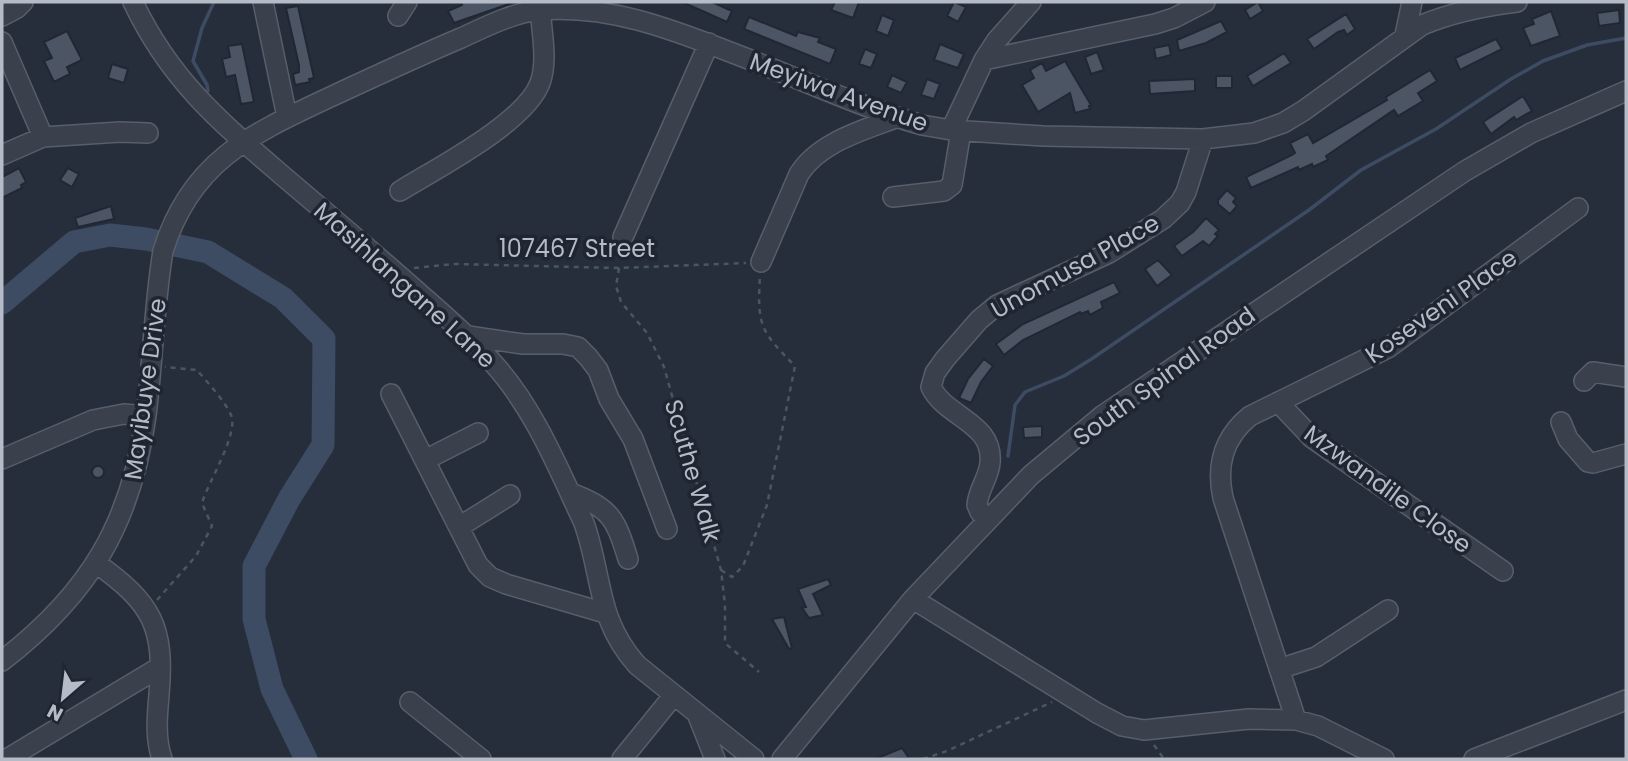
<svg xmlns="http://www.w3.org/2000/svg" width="1628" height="761" viewBox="0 0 1628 761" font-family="Poppins,sans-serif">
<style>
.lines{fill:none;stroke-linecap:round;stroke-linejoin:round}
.stream{stroke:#3d4b63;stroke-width:3.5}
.river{stroke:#3d4b63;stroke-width:23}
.building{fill:#4c5564;stroke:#212733;stroke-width:2}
.minor-casing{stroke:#585e6a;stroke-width:22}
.path{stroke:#48585c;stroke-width:2.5;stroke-dasharray:5 5;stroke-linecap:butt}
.minor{stroke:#3a404c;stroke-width:19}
.labels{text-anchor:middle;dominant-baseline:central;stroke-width:7;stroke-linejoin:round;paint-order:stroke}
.street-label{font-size:24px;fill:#b5bbc7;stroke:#1f2531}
</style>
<rect width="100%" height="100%" fill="#262e3c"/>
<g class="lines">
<path class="stream" d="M208,91l-1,-6 -14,-24 9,-33 12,-26
M1008,456l7,-51 10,-13 39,-16 26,-16 219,-150 52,-40 75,-41 75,-50 32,-18 44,-16 39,-7"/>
<path class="river" d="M2,303l72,-61 36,-7 36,4 62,13 75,46 41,41 -1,106 -34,54 -35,67v53l18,70 34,70"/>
</g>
<path class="building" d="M461,2h48v2l-55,19 -6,-12 14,-6z
M682,2h30l20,9 -5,11z
M835,2h24l-6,16 -22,-8z
M954,2l12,5 -8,15 -11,-6z
M1258,2l5,9 -13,8 -5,-9z
M298,6l16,72 -5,1 1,3 -15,3 -2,-11 6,-2v-7l-13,-57z
M1619,10l1,13 -21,3 -2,-13z
M1551,11l9,25 -29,10 -8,-18 11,-4 -2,-5z
M1346,14l9,15 -8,6 -3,-5 -6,2 -24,17 -7,-10z
M882,15l12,5 -6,16 -12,-5z
M749,17l47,19 2,-4 22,6 -2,4 18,7 -6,15 -86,-35z
M1221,21l6,11 -21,11 -27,8 -2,-11z
M67,31l15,29 -15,7 3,7 -16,8 -10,-21 8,-3 -8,-16z
M1496,39l6,10 -42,21 -5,-12z
M242,44l12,58 -13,2 -6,-29 -9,2 -4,-18 8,-2 -2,-11z
M940,44l24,10 -6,14 -24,-8z
M1169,45l2,10 -15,4 -2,-11z
M865,49l12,5 -6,14 -12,-4z
M1097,52l7,18 -13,4 -6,-17z
M1284,53l7,10 -38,23 -6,-10z
M1065,61l26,44 -2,1 1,3 -15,4 -5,-20 -32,19 -16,-27 12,-7 -4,-8 12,-7 4,8z
M112,64l16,5 -4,14 -16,-5z
M1430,70l7,11 -19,12 5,8 -25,15 -4,-6 -68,46 2,4 -15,7 -1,-3 -13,6 -1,-3 -47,21 -5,-11 46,-22 3,-2 -5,-10 18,-9 5,9 74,-43 -1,-3z
M892,75l15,7 -6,11 -14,-6z
M1216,76h16v12h-16z
M927,79l13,5 -6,15 -13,-4z
M1195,79v12l-45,3 -1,-13z
M1523,96l9,15 -16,9 -2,-3 -23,17 -8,-12z
M19,168l7,14 -5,3 1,3 -20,10v-21z
M68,168l11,6 -7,13 -12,-7z
M1227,190l9,8 -3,4 4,4 -7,8 -12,-10v-4z
M111,206l3,13 -36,8 -3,-9z
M1206,218l13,12 -4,4 3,2 -9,10 -6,-5 -21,15 -8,-10 19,-14z
M1158,260l14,15 -15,11 -12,-17z
M1114,282l6,11 -19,9 2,6 -13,7 -2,-4 -7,3 -1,-2 -57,28 -19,15 -8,-11 27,-20z
M984,359l9,7 -12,16 -10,21 -12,-5 9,-19z
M1042,426v11l-18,1 -1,-11z
M92 472a6 6 0 1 1 12 0a6 6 0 1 1-12 0Z
M828,579l3,6 -18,9 10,21 -14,3 -7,-10 4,-1 -8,-18z
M784,617l8,31 -3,1 -17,-30z
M902,748l7,10 -34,1z"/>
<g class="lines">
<defs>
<path id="minor" d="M133,2c37,78 86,119 150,174 46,39 92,78 137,118 25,22 51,44 73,69 41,45 65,105 91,160 19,54 12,96 53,142l117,94
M263,2l24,115
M2,16l15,-8 6,-6
M398,16l9,-14
M1405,35l7,-33
M2,42l41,95
M984,60l171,-36 19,-6 31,-16
M951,130l33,-70 13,-20 34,-38
M2,155l41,-18 77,-5 28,1
M400,191c37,-23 125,-68 140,-108 9,-25 0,-56 0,-81
M893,197l51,-6 8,-6 9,-54
M623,237l86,-194
M761,262l38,-88c20,-32 65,-44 99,-57
M468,336l55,8h40l15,3 10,10 10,13 11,29 24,40 34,90
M1584,381l9,-9 33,5
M391,394l87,171 12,12 16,7 99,29
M1278,402l34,36 191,133
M1561,422l7,17 20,23 5,1 33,-9
M2,459l91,-39 31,-6 22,2
M425,460l53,-27
M570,493c41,14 46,27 58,66
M988,519l-8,-7 -3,-7c1,-15 12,-28 13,-42 4,-41 -44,-45 -59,-76l4,-14 10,-14 34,-39 18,-15 112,-52 54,-34 17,-16 6,-11 17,-53
M459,527l51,-32
M96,563c56,40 69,63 63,132 -2,22 -4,43 3,64
M913,599l184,114 25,13 22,4 105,-11 47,1 22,6 66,33
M2,661c87,-67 129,-137 144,-245 7,-55 8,-111 17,-165 27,-88 86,-116 163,-152 45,-21 90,-42 135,-61 24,-11 53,-26 80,-28 67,-5 128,18 189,42 64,24 127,54 192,73l29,5 92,6 160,3 51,-6 29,-10 20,-12 119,-86c31,-13 62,-19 95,-23
M1279,669l37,-12 72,-47
M410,702l71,57
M698,716l17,43
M1296,720l-73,-222c-7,-33 0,-60 27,-82l138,-68 190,-140
M7,759l153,-92
M622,759l52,-64
M782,759l131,-160 118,-124 72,-60 362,-244 66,-38 95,-42
M1474,759l152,-59"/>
</defs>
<use href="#minor" class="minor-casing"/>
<path class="path" d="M414,268l41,-4 164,4 127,-5
M619,268l-3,18 5,16 26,31 17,34 57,203 4,35v38l34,29
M721,570l11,7 11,-11 24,-61 28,-139c-35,-35 -38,-41 -35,-91
M157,600l39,-44 16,-30 -10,-23c6,-21 37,-69 29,-88 -6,-14 -24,-33 -34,-45l-32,-3
M1154,745l10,14
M923,759l24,-8 105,-49"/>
<use href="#minor" class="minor"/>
</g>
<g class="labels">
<g class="street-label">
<text transform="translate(839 92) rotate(20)">Meyiwa Avenue</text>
<text x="577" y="248">107467 Street</text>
<text transform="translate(1075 266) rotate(-29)">Unomusa Place</text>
<text transform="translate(405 285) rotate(42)">Masihlangane Lane</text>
<text transform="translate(1441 306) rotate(-35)">Koseveni Place</text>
<text transform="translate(1164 376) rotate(-36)">South Spinal Road</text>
<text transform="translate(145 389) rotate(-82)">Mayibuye Drive</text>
<text transform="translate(693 471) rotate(74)">Scuthe Walk</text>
<text transform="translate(1388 489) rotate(36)">Mzwandile Close</text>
</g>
</g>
<rect width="1628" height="761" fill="none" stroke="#b5bbc7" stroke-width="7"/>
<g transform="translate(63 698) rotate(208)" stroke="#1f2531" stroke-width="5" paint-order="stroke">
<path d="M0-5L12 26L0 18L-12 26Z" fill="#b5bbc7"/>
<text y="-10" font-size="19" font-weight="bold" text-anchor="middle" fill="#b5bbc7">N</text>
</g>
</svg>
